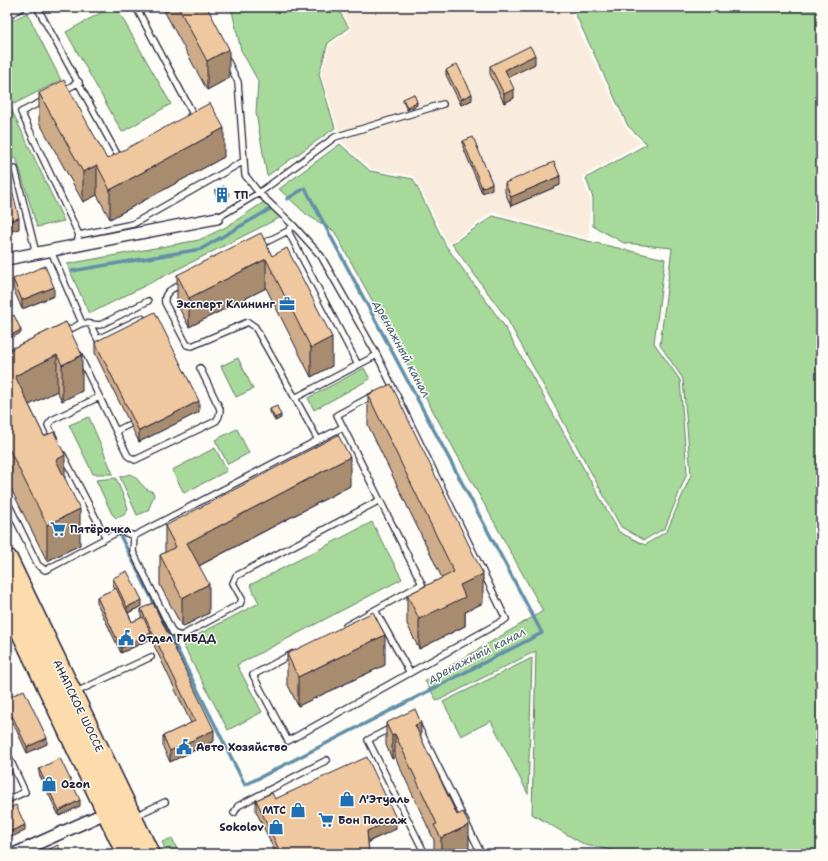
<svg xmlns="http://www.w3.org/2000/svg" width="828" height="861" viewBox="0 0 828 861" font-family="'Shantell Sans',sans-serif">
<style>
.built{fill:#f9ecdd}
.green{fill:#a7d99a;stroke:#647e6a}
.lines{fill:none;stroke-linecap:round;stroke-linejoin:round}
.stream{stroke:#6490a8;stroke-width:3.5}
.lane-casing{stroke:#22223b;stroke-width:8}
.street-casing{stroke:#22223b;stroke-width:14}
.highway-casing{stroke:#22223b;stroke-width:23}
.lane{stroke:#fdfcf7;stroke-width:5.5}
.street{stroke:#fdfcf7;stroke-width:11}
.highway{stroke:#fcdcac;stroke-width:20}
.wall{fill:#ceac89;stroke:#22223b}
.shaded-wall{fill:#a88c6f;stroke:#22223b}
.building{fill:#f0c89f;stroke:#22223b}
.labels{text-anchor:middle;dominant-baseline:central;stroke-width:3;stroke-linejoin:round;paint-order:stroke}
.poi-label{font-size:11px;font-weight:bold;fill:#22223b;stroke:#fdfcf7;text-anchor:start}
.street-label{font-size:11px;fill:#22223b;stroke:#fdfcf7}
.water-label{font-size:12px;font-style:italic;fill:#435972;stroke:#fdfcf7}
</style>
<rect width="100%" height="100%" fill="#fdfcf7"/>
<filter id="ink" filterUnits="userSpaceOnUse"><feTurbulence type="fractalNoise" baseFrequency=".025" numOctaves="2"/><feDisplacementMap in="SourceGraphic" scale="8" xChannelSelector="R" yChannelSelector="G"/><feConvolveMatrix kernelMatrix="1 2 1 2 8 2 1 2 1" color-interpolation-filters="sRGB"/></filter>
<g filter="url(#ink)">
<path class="built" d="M340,7h219l10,3 57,118 15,15 -59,34 8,22 -1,40 -96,-27 -45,32 -34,-68 -43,-7 -29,-27 -21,-68 9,-29 22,-16z"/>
<path class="green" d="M111,7h5l55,97 -49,28 -56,-100z
M231,7h106l12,21 -21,15 -9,31 16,54 -68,48 -11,-63 2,-32 -17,-31z
M572,7h249v847h-190l-46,-9 -53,-31 4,-163 -99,50 -12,-20 118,-70 -209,-380 -27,-16 -28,-26 61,-45 30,27 43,8 33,67 57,78 116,208 26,13 22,-14 24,-56 -8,-96 -23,-34 12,-97 -48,-5 -31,-17v-28l-7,-20 61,-34 -19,-18z
M27,13l34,67 -47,24 -7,-14v-67z
M7,100l57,121 -27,6 -21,-70 -9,5z
M264,202l17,15 -192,97 -22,-50 132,-24 27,-13z
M493,216l86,23 86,20 -11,84 26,37 7,93 -22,55 -21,12 -23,-13 -114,-208 -55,-75z
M238,358l15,31 -17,8 -15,-31z
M364,368l6,11 -56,31 -6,-12z
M89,417l24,57h-20l-24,-49z
M237,429l12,24 -21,11 -13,-24z
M215,448l12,23 -43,22 -12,-23z
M130,474c11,5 10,14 23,18l1,3 -6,16 -11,4 -17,-38z
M116,478l12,30c-2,7 -5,8 -12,10l-4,-4 -16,-34z
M372,522l30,57 -165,86 25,47 -34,18 -46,-87 77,-40 -9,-18z
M532,658l-4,136 -37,-73 -30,15 -18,-34z
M172,838l7,16h-12l-5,-12z"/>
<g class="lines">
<path class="stream" d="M72,271l129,-22 69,-40
M120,535l125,250 297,-152 -237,-445 -18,11"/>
<defs>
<path id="lane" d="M37,7l81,149 3,-1
M136,7l57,107 -3,2
M7,16l16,-9
M226,58l12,24 7,93 14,18 76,-56 108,-33
M63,91l16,-9
M45,100l-24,12 58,123 -3,11
M15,169l21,84
M217,218l42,-25 34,32 28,31 56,99 129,264 -218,122 -35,-66 39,-21
M288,231l70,134
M79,235l54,-11 111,-63
M260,245l28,-14 5,-6
M51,251l31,72 -19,10
M183,284c-9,4 -20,7 -18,19l22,42 5,1 56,-24 7,5 40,71 82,-43
M82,323l18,2 48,-24
M90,324l9,18
M98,339l41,-20 2,-1 7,4
M79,355l49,101 7,4 81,-39c3,-4 4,-6 4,-12l-20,-41
M295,398l23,42
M116,431l14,-7
M54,438l-6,-13 4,-5 47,-23
M7,501l31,64 7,5 3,-1 58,-31 -43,-83
M134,536l-1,16 40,81 8,3 59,-32 2,-5 -9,-16 3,-7 144,-76
M106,538l14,-7 14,5 209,-109
M375,610l35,63
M346,626l76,-42 -85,-169 37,-20
M76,692l75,-35
M418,726l63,127 -1,1
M391,728l-23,12 57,114
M7,753l18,39 -18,8
M234,813l4,-7 89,-46
M135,816l30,-14"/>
<path id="street" d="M7,259l210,-41
M14,854l98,-44"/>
<path id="highway" d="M7,559l142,295
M7,601l120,253"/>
</defs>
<use href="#lane" class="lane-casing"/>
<use href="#street" class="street-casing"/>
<use href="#highway" class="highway-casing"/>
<use href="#lane" class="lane"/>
<use href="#street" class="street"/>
<use href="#highway" class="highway"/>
</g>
<path class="wall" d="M162,7h45l22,71 -22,12z
M535,64l-27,13 6,21 -10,5 -14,-29v-8z
M446,70l26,30 -11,5 -15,-30z
M39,93l68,66 117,-2 -114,62 -13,-24 -14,7 -44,-80z
M403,99l14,6 -10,5 -4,-8z
M463,141l29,48 -10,4 -19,-46z
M505,183l55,2 -49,21 -6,-14z
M215,190l14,7 -9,4 -5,-8z
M272,256l60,110 -21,11 -45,-89 -77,39 -12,-23v-29z
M13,279l41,17 -32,13 -9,-21z
M66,322l16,69 -20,10 -5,-10 -28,14 36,74 15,66 -33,16 -40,-80v-130z
M95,342l104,70 -60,30 -44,-89z
M368,395l115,208 -18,9v14l-46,23 -12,-25v-29l35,-17 -74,-153z
M270,409l11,9 -6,3 -5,-9z
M350,486l-151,80 10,47 -27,14 -22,-42v-30l5,-2v-27z
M113,578l29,28 -14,7 4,9 9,-4v-9l73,132 -44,21 -7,-15v-11l28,-13 -40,-84 -30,14 -24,-50v-6l18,-8 -2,-5z
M287,654l98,11 -87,41 -11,-23z
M7,698l40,46 -20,9 -20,-43z
M386,723l35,15 48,110 -13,6h-19l-3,-6v-8l-39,-83 -3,2 -6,-14z
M39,769l41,37 -21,10 -20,-42z
M275,799l121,30 -28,13 1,12h-93l-20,-43v-11z"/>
<path class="shaded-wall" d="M370,7h6l-6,3z
M229,49v29l-22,12v-29z
M535,55v9l-30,15v-9z
M514,89v9l-10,5v-9z
M472,94v6l-11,5v-6z
M417,102v3l-10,5v-3z
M224,128v29l-114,62v-29z
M97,165v30l-14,7v-30z
M560,176v9l-49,21v-9z
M492,183v6l-10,4v-5z
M229,194v3l-9,4v-3z
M19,218v11l-12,3v-11z
M266,259v29l-77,39v-29z
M54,287v9l-32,13v-9z
M21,330v3l-14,7v-3z
M332,337v29l-21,11v-29z
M57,355v36l-42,21v-36z
M82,355v36l-20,10v-36z
M199,401v11l-60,30v-11z
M281,415v3l-6,3v-3z
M65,455v36l-9,-31z
M350,457v29l-163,86v-29z
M80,509v36l-33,16v-36z
M483,574v29l-18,9v14l-46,23v-30l41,-34z
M209,584v29l-27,14v-29z
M142,600v6l-15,7v-6z
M151,633v6l-30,14v-5z
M385,635v30l-87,41v-29z
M421,723v22l-6,-20z
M214,730v11l-44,21v-11z
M395,734v23l-3,2v-23z
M47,738v6l-20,9v-6z
M80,800v6l-21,10v-5z
M396,818v11l-29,13v-11z
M25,825v6l-18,8v-6z
M469,825v23l-13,6h-15v-16z"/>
<path class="building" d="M178,7h29l22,42 -22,12z
M530,46l5,9 -30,15 9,19 -10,5 -14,-28z
M457,64l15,30 -11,5 -15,-29z
M64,80l43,79 103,-56 14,25 -114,62 -13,-25 -14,7 -44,-79z
M414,94l3,8 -10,5 -4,-8z
M473,137l19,46 -10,5 -19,-47z
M554,162l6,14 -49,21 -6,-14z
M8,172l11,46 -12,3v-48z
M224,186l5,8 -9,4 -5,-8z
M261,233l11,23 15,-8 45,89 -21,11 -45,-89 -77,39 -12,-23z
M45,266l9,21 -32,13 -9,-21z
M155,312l44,89 -60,30 -44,-89z
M14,315l7,15 -14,7v-18z
M66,322l16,33 -20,10 -5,-10 -42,21 29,60 10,-4 11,23 -9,5 24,49 -33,16 -40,-80v-94z
M391,384l92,190 -23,11 5,12 -46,22 -12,-24 47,-23 -86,-177z
M277,406l4,9 -6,3 -5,-9z
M338,435l12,22 -163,86 22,41 -27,14 -22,-43 16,-8 -11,-21z
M127,571l15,29 -15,7 -14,-29z
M116,588l16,34 11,-5 8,16 -30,15 -24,-51z
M153,603l61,127 -44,21 -7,-15 32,-15 -54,-112z
M373,612l12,23 -87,42 -11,-23z
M24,690l23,48 -20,9 -20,-42v-7z
M415,709l6,14 -6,2 42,90 6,-3 6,13 -28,13 -7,-13 3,-1 -42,-90 -3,2 -6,-13z
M367,757l29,61 -29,13 2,23h-88l-25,-54 16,-7 3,6z
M60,758l20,42 -21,11 -20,-42z
M16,805l9,20 -18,8v-24z
M58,845l4,9h-23z"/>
</g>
<defs>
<symbol id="building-bare" viewBox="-9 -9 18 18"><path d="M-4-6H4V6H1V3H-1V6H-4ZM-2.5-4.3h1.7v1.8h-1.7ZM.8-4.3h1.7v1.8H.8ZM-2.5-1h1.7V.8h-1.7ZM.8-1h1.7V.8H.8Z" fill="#1f6fb2" stroke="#fdfcf7" stroke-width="2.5" paint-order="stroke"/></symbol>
<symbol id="office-bare" viewBox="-9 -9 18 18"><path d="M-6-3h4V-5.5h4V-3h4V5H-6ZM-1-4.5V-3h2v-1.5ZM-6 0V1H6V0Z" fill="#1f6fb2" stroke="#fdfcf7" stroke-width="2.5" paint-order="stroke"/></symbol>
<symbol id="supermarket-bare" viewBox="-9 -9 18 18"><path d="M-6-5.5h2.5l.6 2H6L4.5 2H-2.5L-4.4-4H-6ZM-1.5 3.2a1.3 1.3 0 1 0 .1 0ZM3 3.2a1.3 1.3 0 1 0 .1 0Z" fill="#1f6fb2" stroke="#fdfcf7" stroke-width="2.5" paint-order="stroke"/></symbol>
<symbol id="civic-bare" viewBox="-9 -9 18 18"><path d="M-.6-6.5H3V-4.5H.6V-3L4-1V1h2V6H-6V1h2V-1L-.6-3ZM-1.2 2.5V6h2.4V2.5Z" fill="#1f6fb2" stroke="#fdfcf7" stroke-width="2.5" paint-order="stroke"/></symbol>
<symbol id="shop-bare" viewBox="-9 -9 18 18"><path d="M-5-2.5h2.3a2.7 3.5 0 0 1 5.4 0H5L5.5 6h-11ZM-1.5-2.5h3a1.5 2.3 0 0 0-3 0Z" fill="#1f6fb2" stroke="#fdfcf7" stroke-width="2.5" paint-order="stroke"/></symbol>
</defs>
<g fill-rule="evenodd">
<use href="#building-bare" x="211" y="184" width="22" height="22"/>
<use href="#office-bare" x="276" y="293" width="22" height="22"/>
<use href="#supermarket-bare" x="47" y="518" width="22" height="22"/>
<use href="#civic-bare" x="115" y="627" width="22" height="22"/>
<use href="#civic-bare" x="173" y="736" width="22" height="22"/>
<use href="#shop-bare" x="38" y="773" width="22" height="22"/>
<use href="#shop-bare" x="336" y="788" width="22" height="22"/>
<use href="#shop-bare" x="287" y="799" width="22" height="22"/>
<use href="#supermarket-bare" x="315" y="809" width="22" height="22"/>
<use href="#shop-bare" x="265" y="816" width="22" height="22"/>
</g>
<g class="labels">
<g class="poi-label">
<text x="234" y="195">ТП</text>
<text x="275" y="304" text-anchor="end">Эксперт Клининг</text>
<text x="70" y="529">Пятёрочка</text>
<text x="138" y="638">Отдел ГИБДД</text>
<text x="196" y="747">Авто Хозяйство</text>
<text x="61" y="784">Ozon</text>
<text x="359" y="799">Л'Этуаль</text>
<text x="286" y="810" text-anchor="end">МТС</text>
<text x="338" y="820">Бон Пассаж</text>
<text x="264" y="827" text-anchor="end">Sokolov</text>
</g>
<g class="street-label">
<text transform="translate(78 706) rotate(64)">АНАПСКОЕ ШОССЕ</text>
</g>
<g class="water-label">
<text transform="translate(402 349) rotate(62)">дренажный канал</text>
<text transform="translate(477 655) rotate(-27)">дренажный канал</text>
</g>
</g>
<rect width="828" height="861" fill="none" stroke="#fdfcf7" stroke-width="24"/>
<rect x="12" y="12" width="804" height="837" fill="none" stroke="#22223b" stroke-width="1.5" filter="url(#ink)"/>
</svg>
